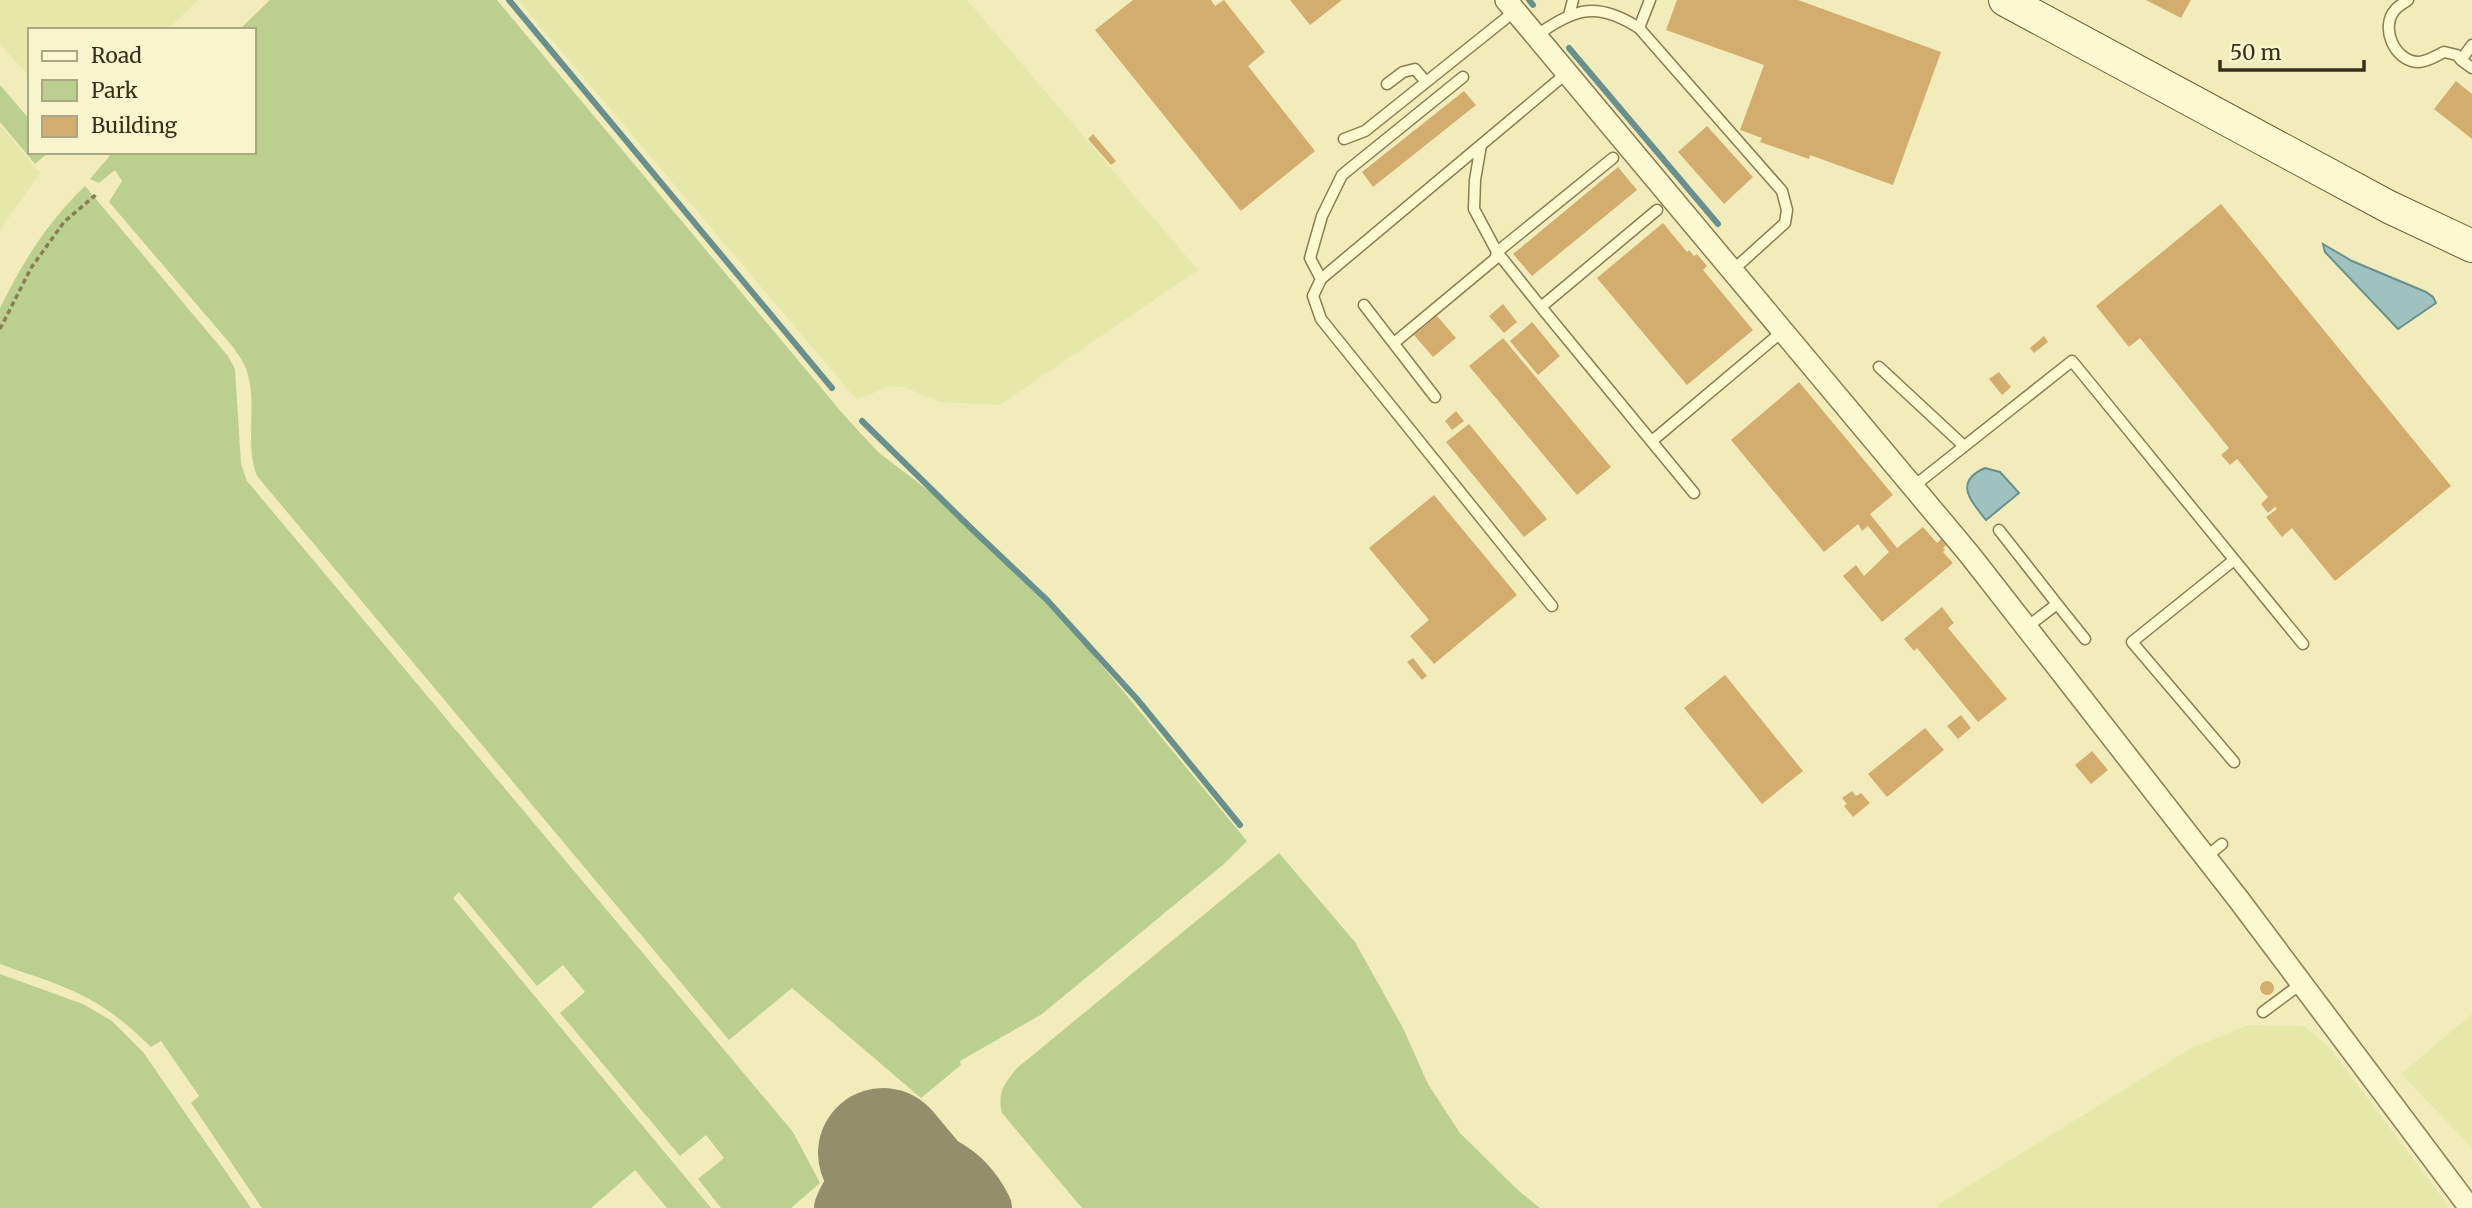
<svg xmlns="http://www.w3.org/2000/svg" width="2472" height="1208" viewBox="0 0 2472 1208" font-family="Merriweather,serif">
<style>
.farmland{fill:#e5e8a8}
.green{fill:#bbd08f}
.water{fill:#a0c2bf;stroke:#67908e;stroke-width:2}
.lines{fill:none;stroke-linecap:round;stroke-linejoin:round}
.stream{stroke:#67908e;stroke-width:6}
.taxiway{stroke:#958e6a;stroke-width:52}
.runway{stroke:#958e6a;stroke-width:130}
.building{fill:#d3ad6e}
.lane-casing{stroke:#8a7c54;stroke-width:13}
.street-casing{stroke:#8a7c54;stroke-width:24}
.secondary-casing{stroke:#6c5c37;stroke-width:34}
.path{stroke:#8a7c54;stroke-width:3.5;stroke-dasharray:5 3.5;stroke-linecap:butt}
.lane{stroke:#fcf8cf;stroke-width:10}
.street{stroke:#fcf8cf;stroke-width:21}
.secondary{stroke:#fcf8cf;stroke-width:32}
</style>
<rect width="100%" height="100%" fill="#f2ecbb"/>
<path class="farmland" d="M0,0h198l-31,30h-137v47l-30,-33z
M518,0h449l231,270 -198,135 -60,-3 -36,-15 -15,-1 -32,14z
M0,125l40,48 -40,57z
M2472,1014v134l-71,-74z
M2249,1025l55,1 25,21 121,161h-510l-2,-3 252,-156z"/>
<path class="green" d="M270,0h227l346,414 35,38 64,49 41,39 88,88 176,213 -23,23 -182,150 -82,47 1,4 -40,33 -129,-110 -63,52 -472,-564c-13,-33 1,-71 -10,-104 -2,-9 -9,-17 -14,-25l-124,-145 13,-21 -7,-11 -16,13 -9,-4 23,-27h141v-122h-15z
M0,85l30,35v32h19l-14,12 -35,-42z
M85,186l143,170 7,13 6,95 6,17 546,651 27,51 -29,25h-70l-23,-29 26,-21 -18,-23 -26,21 -120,-143 25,-21 -22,-27 -26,21 -78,-94 -6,6 258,310h-44l-32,-38 -44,38h-329l-71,-105 8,-7 -38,-55 -10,6c-17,-16 -34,-32 -55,-44 -29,-18 -64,-27 -96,-39v-656c24,-48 46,-84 85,-122z
M1279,853l76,89 48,86 25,56 32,49 60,59 20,16h-458l-80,-95c-5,-20 2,-29 15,-45z
M0,974l83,30 29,17 31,31 108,156h-251z"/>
<path class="water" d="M2323,244l29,17 74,31 7,5 3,6 -38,26 -73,-77z
M1985,468l15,4 19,21 -33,27c-15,-19 -33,-38 -1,-52z"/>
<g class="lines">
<path class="stream" d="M509,0l323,388
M1529,0l4,5
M1569,48l149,176
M862,421l111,109 74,70 90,99 103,126"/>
<path class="taxiway" d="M840,1208c13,-39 68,-63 105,-44 19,10 32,26 41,44"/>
<path class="runway" d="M883,1153l46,55"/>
</g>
<path class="building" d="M1133,0h78l4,6 9,-6 41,52 -17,14 67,85 -74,60 -146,-181z
M1290,0h52l-32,25z
M1677,0h121l143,52 -48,133 -83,-30 -1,4 -49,-17 2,-4 -22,-8 24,-65 -98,-35z
M2146,0h45l-10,18z
M2456,81l16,13v45l-38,-30z
M1464,91l12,14 -103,82 -11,-15z
M1707,126l46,51 -29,27 -46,-52z
M1093,134l23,27 -5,4 -23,-26z
M1618,167l19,23 -105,86 -19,-22z
M2221,204l230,282 -116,95 -43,-53 -10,9 -16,-20 11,-8 -2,-2 -7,6 -7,-9 7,-7 -31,-38 -7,6 -9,-10 8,-7 -89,-110 -11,9 -33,-41z
M1663,223l24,29 2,-2 5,6 3,-2 10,12 -4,4 50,60 -66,55 -90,-107z
M1503,304l14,18 -13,11 -15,-17z
M1437,316l19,22 -23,19 -19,-22z
M1532,322l28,34 -22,19 -28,-34z
M2044,336l4,6 -14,11 -4,-5z
M1503,338l108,129 -34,28 -108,-129z
M1999,372l12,15 -9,8 -13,-16z
M1799,382l94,113 -23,19 27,34 26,-21 14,16 4,-4 5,6 -3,3 2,2 -2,2 10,11 -71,59 -39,-46 13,-11 8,11 25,-24 -21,-26 -6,5 -4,-7 -34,28 -93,-112z
M1456,411l8,10 -12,9 -7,-9z
M1469,424l78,95 -23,18 -78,-95z
M1434,495l83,100 -83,69 -24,-28 19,-16 -60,-72z
M1942,607l12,16 -6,5 59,71 -29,23 -61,-74 -3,3 -10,-12z
M1413,658l14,18 -5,4 -15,-18z
M1725,675l78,96 -41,33 -78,-96z
M1961,715l10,13 -13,11 -11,-13z
M1925,728l19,22 -57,47 -19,-23z
M2092,751l16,19 -17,14 -16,-19z
M1852,791l4,5 5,-3 9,10 -17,14 -9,-11 3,-2 -5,-6z
M2260 988a7 7 0 1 1 14 0a7 7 0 1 1-14 0Z"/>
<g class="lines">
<defs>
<path id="lane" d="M2408,0c-4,3 -10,6 -13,10 -15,17 -1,51 23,52 9,0 18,-6 26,-10l13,3 4,5
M1569,15l4,-15
M1639,28l143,163 5,19 -2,13 -52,47
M1537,35c39,-27 60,-34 102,-7l11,-28
M2472,45l-11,15 11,8
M1387,84l16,-12 12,-3 11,13
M1344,139l21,-8 150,-120
M1657,210l-116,97 153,186
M1321,279l-11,-21 12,-42 20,-41 121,-98
M1364,305l71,92
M1541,307l-44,-55 116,-94
M1394,343l101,-84 2,-7 -23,-43 1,-29 6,-35
M1879,367l85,79
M1652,441l132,-111
M1914,486l158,-125 231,283
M1999,530l58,74 -30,23
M2057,604l28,35
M1552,606l-231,-287 -8,-23 8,-17 247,-207
M2234,762l-102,-120 102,-82
M2206,857l16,-13
M2263,1012l39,-29"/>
<path id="street" d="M1506,0l464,555 269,345 231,308"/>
<path id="secondary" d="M2005,0l384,207 83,39"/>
</defs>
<use href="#lane" class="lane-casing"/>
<use href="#street" class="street-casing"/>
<use href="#secondary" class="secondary-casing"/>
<path class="path" d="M0,329l31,-61 33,-46 34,-29"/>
<use href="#lane" class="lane"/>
<use href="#street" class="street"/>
<use href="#secondary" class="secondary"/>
</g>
<rect x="28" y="28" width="228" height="126" fill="#f8f5cc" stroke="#aba685" stroke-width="2"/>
<rect x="42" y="51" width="35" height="10" fill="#fcf8cf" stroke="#aba685" stroke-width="2"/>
<text x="91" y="63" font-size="21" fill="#382f1a">Road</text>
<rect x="42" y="80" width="35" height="21" fill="#bbd08f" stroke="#aba685" stroke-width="2"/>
<text x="91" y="98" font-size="21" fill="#382f1a">Park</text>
<rect x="42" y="116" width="35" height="21" fill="#d3ad6e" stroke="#aba685" stroke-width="2"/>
<text x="91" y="133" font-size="21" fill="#382f1a">Building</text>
<path d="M2220 60v10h144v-10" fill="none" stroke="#382f1a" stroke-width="3.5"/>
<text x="2230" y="60" font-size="21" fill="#382f1a" stroke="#f8f5cc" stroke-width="5" paint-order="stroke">50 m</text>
</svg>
